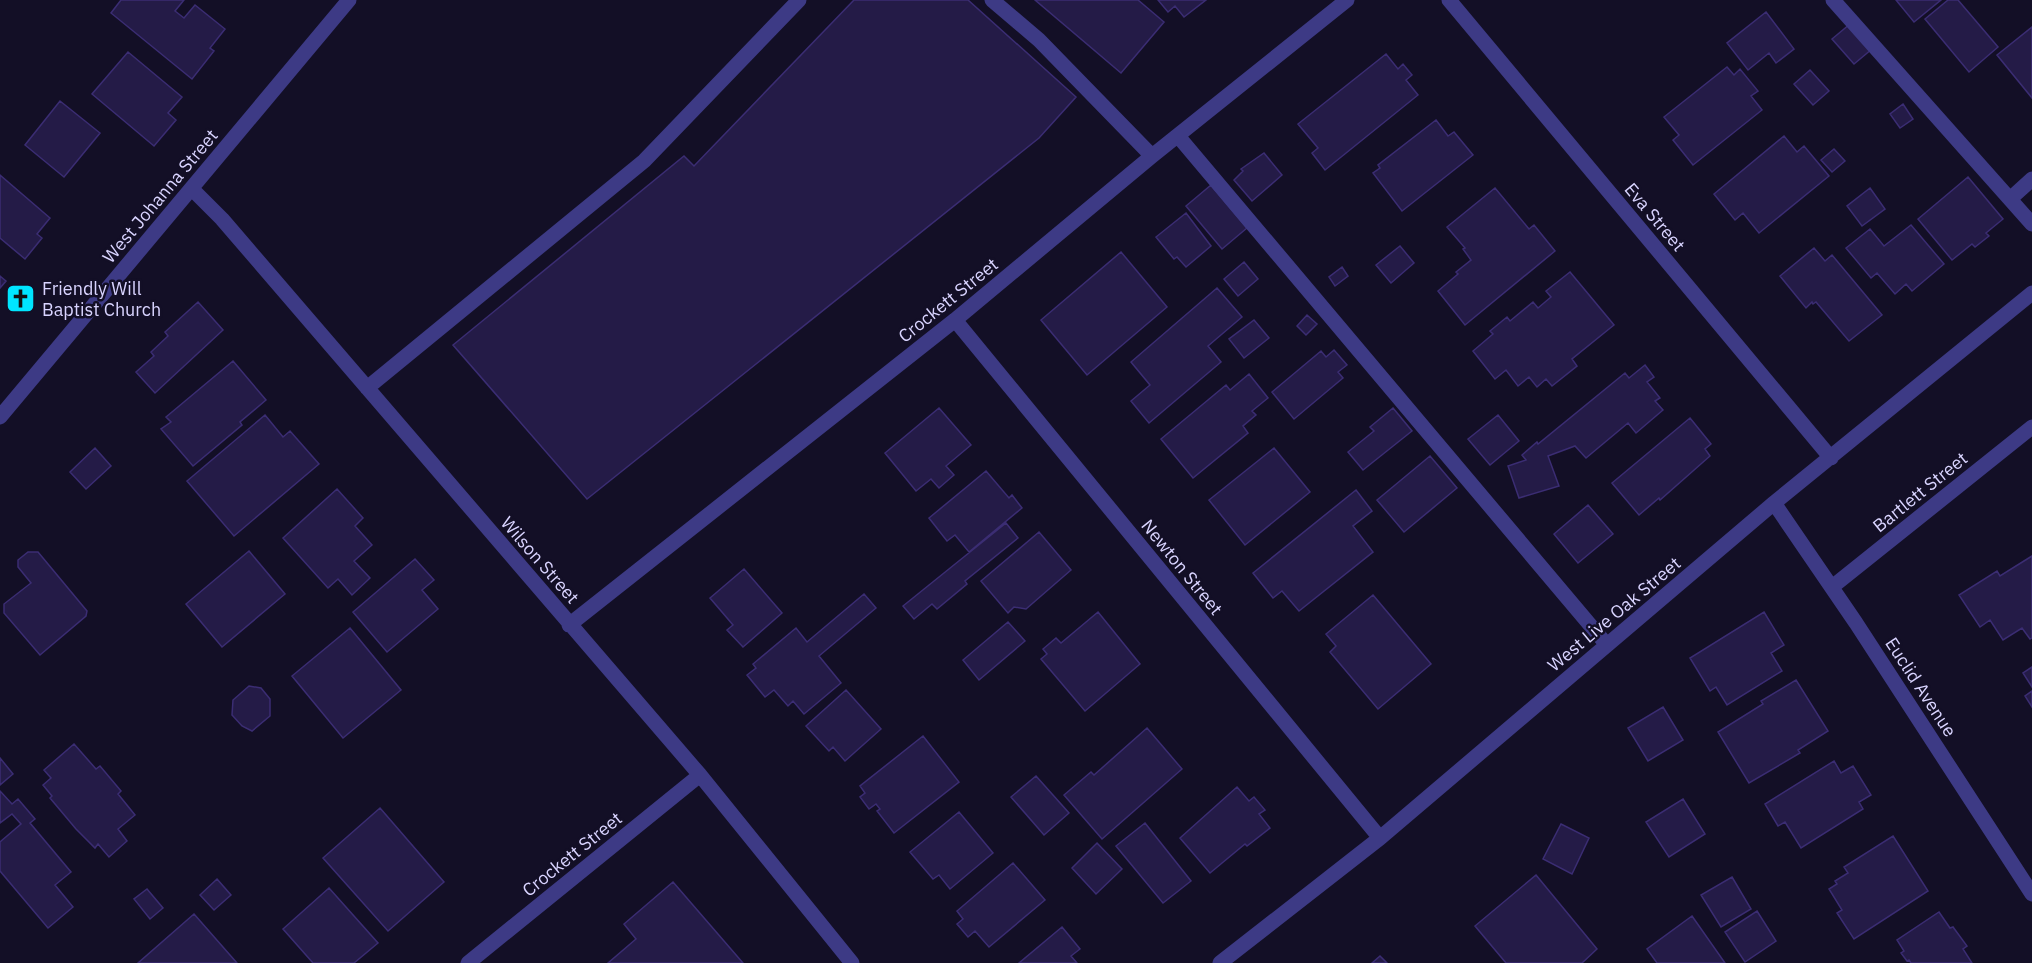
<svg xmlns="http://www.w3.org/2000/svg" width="2032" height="963" viewBox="0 0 2032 963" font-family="'IBM Plex Sans',sans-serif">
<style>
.building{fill:#241b47;stroke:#3b2d73;stroke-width:1.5}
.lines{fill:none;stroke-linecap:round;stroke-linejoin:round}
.minor{stroke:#3d3a85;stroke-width:15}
.labels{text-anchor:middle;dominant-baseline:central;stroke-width:5;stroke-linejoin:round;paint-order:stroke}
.street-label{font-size:18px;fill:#d9d4ff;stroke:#130f26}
.poi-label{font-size:18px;fill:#d9d4ff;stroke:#130f26;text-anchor:start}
</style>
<rect width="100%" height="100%" fill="#130f26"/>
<path class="building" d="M121,0h63l-9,11 9,7 11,-13 30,24 -15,19 4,3 -22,28 -81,-66z
M854,0h114l108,97 -37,41 -452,361 -134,-154 231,-189 10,10z
M1035,0h103l26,22 -43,51z
M1158,0h48l-22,17 -9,-11 -7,6z
M1896,0h45l-27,22z
M1948,0h10l40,47 -29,25 -44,-53z
M1766,12l28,37 -18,14 -7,-10 -21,17 -21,-27z
M1850,24l22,25 -18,15 -22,-25z
M2032,27v71l-35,-43z
M128,52l54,45 -14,16 8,7 -22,26 -62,-52z
M1386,54l12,15 5,-5 9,11 -6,5 12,15 -93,75 -13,-17 6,-5 -20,-24z
M1727,67l7,8 6,-6 18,22 -7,5 11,14 -69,55 -20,-25 6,-5 -15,-18z
M1810,70l19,21 -16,14 -19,-21z
M60,101l40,32 -36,44 -39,-32z
M1903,104l10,15 -13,9 -10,-14z
M1436,120l12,16 6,-4 19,23 -71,56 -29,-38 7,-5 -2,-3z
M1784,136l13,16 7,-6 25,30 -70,57 -16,-20 -8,7 -21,-26z
M1834,149l11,12 -13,11 -11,-12z
M1264,153l18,22 -30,26 -18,-21 9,-9 -2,-2z
M0,175l50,43 -13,16 5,4 -17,21 -25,-21z
M1968,177l35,42 -17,14 3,3 -14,11 -3,-3 -20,16 -34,-41z
M1211,185l36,43 -25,21 -36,-43z
M1495,188l34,41 5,-4 21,26 -90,74 -27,-34 20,-17 -2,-2 15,-12 -8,-11 2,-1 -18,-21z
M1870,188l15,21 -23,17 -15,-20z
M1186,213l25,33 -25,21 -9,-10 -3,2 -18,-22z
M1911,225l33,39 -32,27 -6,-7 -11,10 -18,-21 -6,5 -25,-30 24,-19 14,17z
M1400,246l14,17 -23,20 -15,-18z
M1814,248l11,13 7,-6 50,60 -33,26 -33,-39 -3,2 -1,-2 -6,6 -26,-32z
M1121,252l46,55 -80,68 -46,-55z
M1244,262l14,17 -20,17 -14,-17z
M1342,267l6,9 -13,10 -6,-9z
M1570,272l44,53 -42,34 5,7 -25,20 -6,-7 -9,8 -8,-10 -11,9 -12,-16 -11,9 -22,-28 20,-17 -3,-3 17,-14 3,4 23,-19 5,6 13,-11 -5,-6z
M0,276l6,5 -6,7z
M1217,288l25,29 -34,29 13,16 -72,61 -18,-22 19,-16 -19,-23z
M198,302l25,28 -68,63 -19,-21 18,-16 -3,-4 17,-16 -3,-4z
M1307,315l10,9 -11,11 -9,-9z
M1254,320l15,18 -25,20 -15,-19z
M1334,350l13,15 -9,7 5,6 -49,41 -22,-27 49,-41 5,6z
M233,361l33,39 -26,22 2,3 -49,41 -32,-37 10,-7 -5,-5z
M1645,365l9,12 -7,5 13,16 -5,3 8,9 -27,23 -8,-10 -42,35 -11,-12 -27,10 11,30 -40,12 -11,-32 18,-6 -4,-5 15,-13 1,2 87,-71 4,5z
M1249,374l19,24 -16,13 4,4 -13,11 5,7 -55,45 -32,-39 65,-54 4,5z
M939,408l32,37 -25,21 8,9 -15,13 -8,-9 -15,12 -31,-38z
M1393,408l19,23 -49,39 -15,-18 26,-21 -4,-4z
M265,415l18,22 7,-6 29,33 -85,72 -47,-55z
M1498,415l21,26 -29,24 -22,-26z
M1690,418l21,26 -6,5 5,7 -50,44 -1,-2 -20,17 -27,-32z
M95,448l16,18 -25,23 -16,-17z
M1274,448l36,44 -65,53 -36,-45z
M1430,456l27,32 -53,44 -27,-32z
M986,471l23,27 3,-3 10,13 -53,44 -14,-17 -8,6 -18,-23z
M337,489l26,29 -8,8 17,19 -18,16 16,17 -18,17 -14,-16 -10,9 -45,-50z
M1356,490l16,21 -19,15 20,26 -74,59 -17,-20 -9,7 -20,-25z
M1588,505l25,29 -35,29 -24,-29z
M1006,523l12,15 -53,43 2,3 -30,25 -5,-5 -18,15 -11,-13z
M1039,532l32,38 -45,39 -12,-2 -6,6 -27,-32z
M249,551l36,43 -63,53 -36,-43z
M28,552h10l49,59 -1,5 -46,39 -36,-42v-9l27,-21 -13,-16v-7z
M2032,556v82l-2,1 -8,-11 -19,12 -13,-20 -10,7 -21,-32 38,-24 3,5z
M415,559l19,21 -12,10 16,19 -51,43 -34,-40z
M744,569l38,44 -39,34 -16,-17 6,-5 -23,-27z
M864,594l12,14 -57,48 22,27 -37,31 -11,-13 -5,5 -14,-16 -9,7 -18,-22 9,-7 -3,-4 43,-36 11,14z
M1373,595l58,69 -53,45 -48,-57 6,-6 -10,-12z
M1098,612l42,52 -55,47 -44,-52 6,-5 -4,-5 13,-11 5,5z
M1764,612l20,33 -13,8 11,18 -55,34 -11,-18 -6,4 -20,-33z
M1008,622l17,19 -46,39 -16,-20z
M350,628l51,62 -58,48 -51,-62z
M2032,667v20l-9,-14z
M1796,680l32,51 -30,19 2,3 -51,30 -31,-51 45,-28 -2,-3z
M249,686l12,2 9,11v17l-18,15 -10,-5 -10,-11 1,-15z
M846,690l35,39 -36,32 -12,-14 -4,4 -23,-25z
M2032,691v16l-7,-11z
M1663,707l20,33 -35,21 -20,-33z
M1147,728l35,41 -80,70 -38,-44 27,-23 3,3z
M923,736l36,46 -65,51 -17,-22 3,-2 -4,-5 -7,5 -9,-12 5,-4 -5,-7z
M74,744l22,25 4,-3 21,25 -3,3 17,21 -17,14 9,12 -18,16 -11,-13 -3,4 -19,-19 -26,-31 2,-2 -9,-11 8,-7 -7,-8z
M0,758l13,16 -13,11z
M1834,761l7,12 12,-7 18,29 -12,7 4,7 -62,39 -16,-26 -7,4 -13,-22z
M1036,776l33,37 -25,22 -33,-38z
M1237,787l12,14 5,-4 11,13 -6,4 11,14 -23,18 -2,-2 -35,29 -30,-35z
M0,791l12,13 6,-5 17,20 -5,4 41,49 -16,13 18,22 -25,21 -48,-57v-29l21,-18 -9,-10 -12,9z
M1683,799l22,35 -36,23 -23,-35z
M380,808l64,74 -56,49 -65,-73z
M959,812l34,41 -43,36 -11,-14 -6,4 -23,-27z
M1145,823l46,58 -28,22 -47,-57z
M1561,824l28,14 -17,36 -29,-15z
M1893,836l35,55 -74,48 -17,-26 5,-3 -13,-21 8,-5 -2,-3 13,-8 -4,-6z
M1097,843l25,26 -26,25 -24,-26z
M1013,863l32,37 -56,47 -14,-16 -7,6 -11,-13 6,-5 -6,-8z
M1536,875l61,74 -15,14h-76l-31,-37z
M1732,877l19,32 -30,18 -20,-32z
M217,879l14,16 -17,15 -14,-15z
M673,882l70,81h-135l28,-24 -12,-15z
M329,888l49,55 -24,20h-41l-30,-34z
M147,889l16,19 -13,11 -16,-20z
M1757,911l19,30 -31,21 -20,-30z
M1939,912l11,16 3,-1 14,19 -4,3 9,14h-61l-2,-3 -2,1 -6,-8 3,-2 -7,-11z
M194,914l43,49h-99z
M1692,916l33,47h-68l-10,-14z
M1062,927l18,22 -9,7 6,7h-58z
M1380,956l7,7h-15z"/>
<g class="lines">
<path class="minor" d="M992,0l47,40 113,116
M1449,0l382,458
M1833,0l199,224
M1178,136l429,509
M192,189l30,30 478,556 152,188
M2010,199l22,-20
M955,320l425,518
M367,388l277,-227 155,-161
M0,417l349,-417
M1774,503l82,120 176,271
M1832,587l200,-160
M569,625l386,-305 197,-164 195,-156
M468,963l232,-188
M1220,963l160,-125 394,-335 258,-210"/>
</g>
<defs>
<symbol id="church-square" viewBox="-11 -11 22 22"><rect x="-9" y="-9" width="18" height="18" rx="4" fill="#00e5ff" stroke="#130f26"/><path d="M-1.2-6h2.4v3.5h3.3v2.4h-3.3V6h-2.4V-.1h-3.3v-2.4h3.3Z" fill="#111"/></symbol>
</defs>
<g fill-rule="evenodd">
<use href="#church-square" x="4" y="282" width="33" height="33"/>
</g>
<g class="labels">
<g class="street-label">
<text transform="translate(160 196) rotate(-50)">West Johanna Street</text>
<text transform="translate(1655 217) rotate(50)">Eva Street</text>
<text transform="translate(948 300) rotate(-39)">Crockett Street</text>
<text transform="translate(1920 492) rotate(-39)">Bartlett Street</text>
<text transform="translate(540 560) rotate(49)">Wilson Street</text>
<text transform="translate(1182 567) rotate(51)">Newton Street</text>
<text transform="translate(1614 614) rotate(-40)">West Live Oak Street</text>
<text transform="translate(1921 687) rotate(57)">Euclid Avenue</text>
<text transform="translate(572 854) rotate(-39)">Crockett Street</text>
</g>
<g class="poi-label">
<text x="42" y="288">Friendly Will<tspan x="42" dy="21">Baptist Church</tspan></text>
</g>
</g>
</svg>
